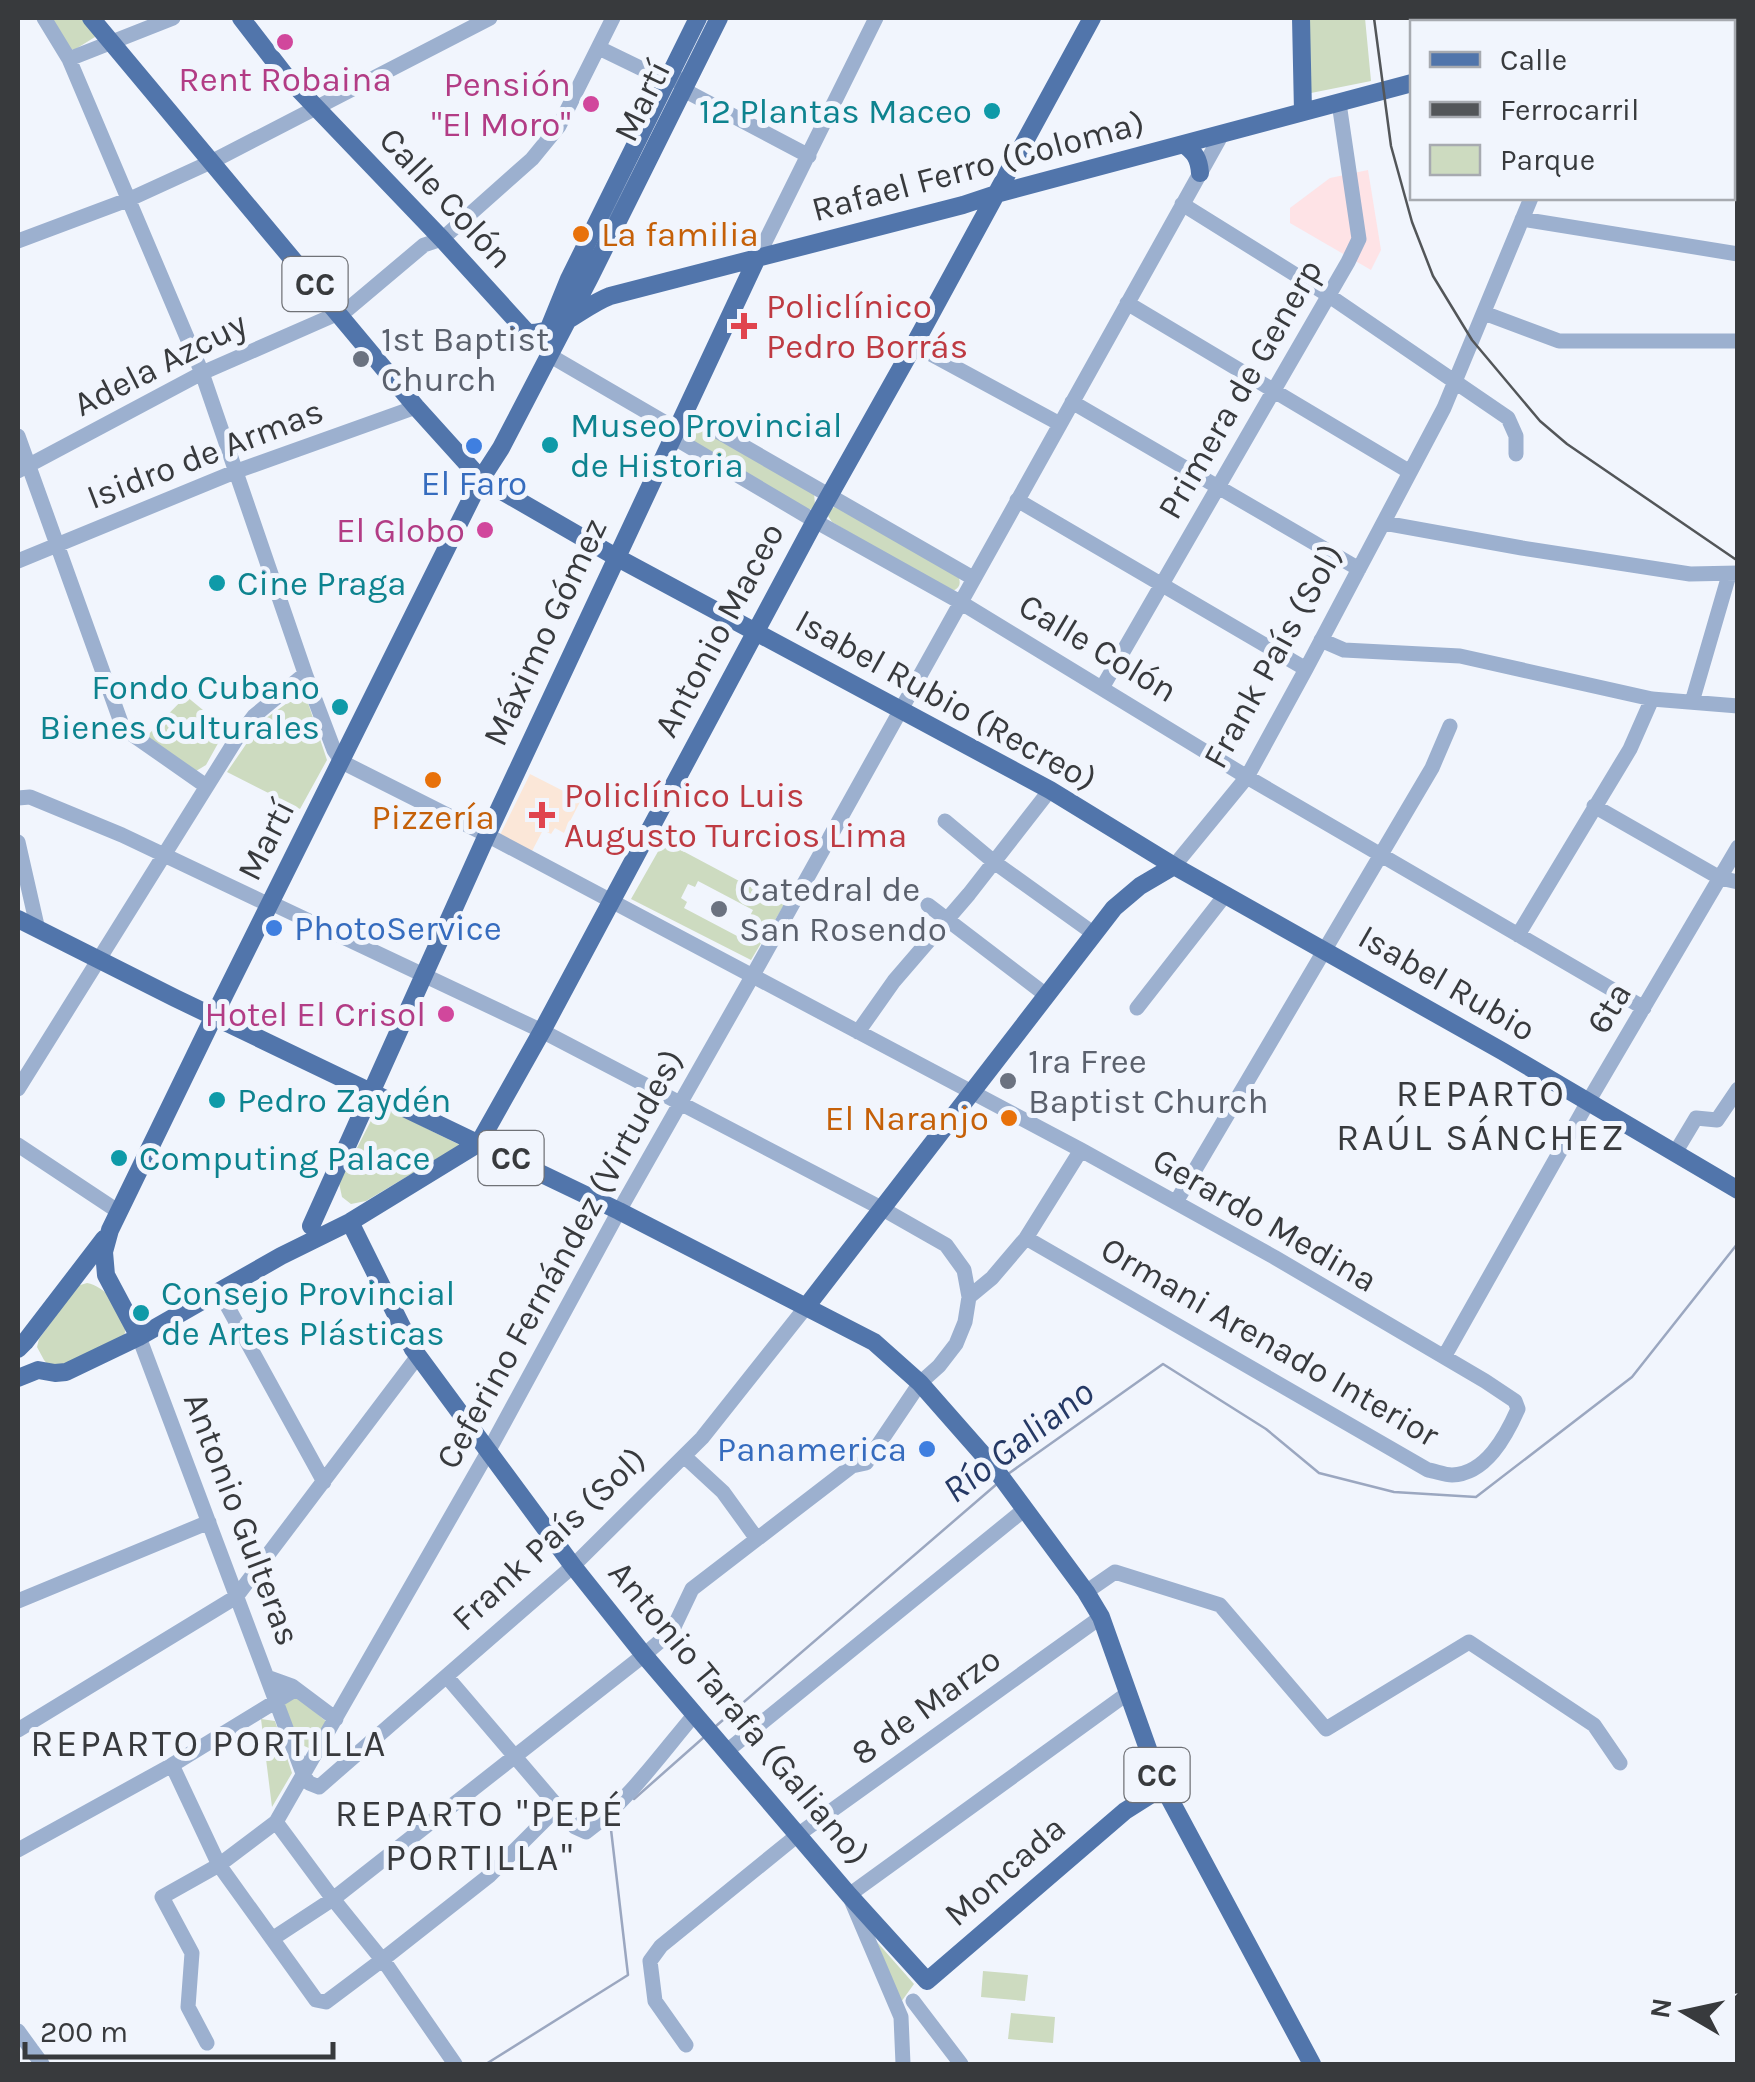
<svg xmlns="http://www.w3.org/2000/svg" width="1755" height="2082" viewBox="0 0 1755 2082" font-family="Karla,sans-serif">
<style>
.commercial{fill:#fee3e6}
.medical{fill:#fbe7d8}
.green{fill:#cddbc0;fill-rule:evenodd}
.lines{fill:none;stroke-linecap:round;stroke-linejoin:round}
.stream{stroke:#9ba7c0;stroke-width:2.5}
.minor{stroke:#9cb0cf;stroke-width:15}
.major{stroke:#5175ab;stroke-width:18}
.rail{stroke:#535659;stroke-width:2.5}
.hotel-dot{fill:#d1479c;stroke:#f1f5fd;stroke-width:4}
.culture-dot{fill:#0f9aa8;stroke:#f1f5fd;stroke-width:4}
.food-dot{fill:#e8710a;stroke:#f1f5fd;stroke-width:4}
.health-dot{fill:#e0444e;stroke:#f1f5fd;stroke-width:4}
.worship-dot{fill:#6b7280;stroke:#f1f5fd;stroke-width:4}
.shop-dot{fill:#3f7fe0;stroke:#f1f5fd;stroke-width:4}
.labels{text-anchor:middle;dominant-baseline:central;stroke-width:10;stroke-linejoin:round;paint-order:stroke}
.shield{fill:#f1f5fd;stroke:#707277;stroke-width:2.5}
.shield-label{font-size:32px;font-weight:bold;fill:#383a3d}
.hotel-label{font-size:35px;fill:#b23c85;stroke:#f1f5fd;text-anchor:end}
.street-label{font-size:35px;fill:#383a3d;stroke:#f1f5fd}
.culture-label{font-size:35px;fill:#0d838f;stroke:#f1f5fd;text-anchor:start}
.food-label{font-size:35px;fill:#c56008;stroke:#f1f5fd;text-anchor:start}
.health-label{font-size:35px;fill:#be3a42;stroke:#f1f5fd;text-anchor:start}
.worship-label{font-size:35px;fill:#5b616d;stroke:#f1f5fd;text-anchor:start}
.shop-label{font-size:35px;fill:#366cbe;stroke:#f1f5fd}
.neighbourhood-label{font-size:38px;letter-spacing:2.5px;fill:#383a3d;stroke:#f1f5fd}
.water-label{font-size:38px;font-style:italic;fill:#253965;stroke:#f1f5fd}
</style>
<rect width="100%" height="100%" fill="#f1f5fd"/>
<path class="commercial" d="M1368,170l13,80 -10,20 -81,-47v-15l40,-30z"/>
<path class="medical" d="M530,774l51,26 -17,33 -9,-5 -4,6 -8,-4 -12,23 -32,-16z"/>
<path class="green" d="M51,18h32l13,15 -1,4 -21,13 -3,-1z
M1365,18l6,63 -60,12 -3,-73z
M695,423l119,70 1,12 -3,4h-6l-120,-71 -2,-7 3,-7z
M836,506l122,69c4,10 1,15 -10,17l-116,-70 -4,-6 3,-7z
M304,691l23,69 -27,49 -73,-37 35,-51z
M186,696l40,33 -20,36 -10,6 -50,-34z
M664,841l120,64 -33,55 -120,-61zM698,881l55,29 -14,27 -55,-29 3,-6 -6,-4 7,-14 7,3z
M379,1105l81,40 -94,56 -15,3 -9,-7 -3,-14z
M87,1283c21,4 46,35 36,56l-68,30 -6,-3 -5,-6 -7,-13 2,-8 38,-53z
M294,1694l34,29 -17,26 -9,-4 -21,-43z
M261,1719l14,2 17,52 -20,34z
M877,1942l37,42 -13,18z
M983,1971l45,4 -3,26 -44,-4z
M1011,2013l44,4 -2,26 -45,-4z"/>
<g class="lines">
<path class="stream" d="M1008,1474l155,-110 103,65 53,44 75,19 82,5 156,-120 106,-134
M716,1726l282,-243
M634,1799l69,-61
M486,2064l142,-89 -18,-154"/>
<path class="minor" d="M44,18l25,41 133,314 104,303 28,74 8,12 145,73 594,315 193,107 211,124 30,20 3,8c-12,27 -32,65 -66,66 -7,0 -17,-4 -24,-5l-402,-232
M1597,18v4
M599,48l68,33 11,-2 6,11 125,66
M69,59l104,-41
M1732,150l6,1
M1182,204l146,91 180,123 8,18v18
M1522,219l216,35
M18,241l112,-42 83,-38 277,-143
M757,258l119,-240
M1127,303l283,169
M1484,313l75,28h179
M914,345l146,79
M549,355l127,74
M1072,402l287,167
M684,412l289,166
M18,436l105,292 83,58
M673,437l142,84 145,81 287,175 397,231
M18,471l184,-98 146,-64 76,-64 18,-6 90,-80 27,-33 54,-108
M1017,500l289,169
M1384,523l138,25 168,26 48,-1
M18,561l219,-90 179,-64
M1321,640l23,10 116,6 192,43 86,7
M1102,688l246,-426 11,-23 -20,-136
M1692,702l37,-127
M18,798l12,-1 92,38 139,66 10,2 271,128 339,177 65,37 18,25 5,27
M1594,806l126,72 18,4
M945,821l49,41 99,71
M18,842l20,88
M1174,866l73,-89 59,-108 138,-261 87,-210
M928,905l118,90
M1518,935l112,-186 22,-50
M1137,1008l89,-114
M858,1032l36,-51 75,-87 81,-104
M18,1089l219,-351 17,-22 51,-42
M18,1145l101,67
M1675,1153l21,-35 21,2 21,-31
M1176,1202l256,-434 18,-42
M219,1291l105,191
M139,1337l165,439 5,7 10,4 254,-221 129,-128 104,-131
M1444,1357l144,-255 150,-255
M684,1456l39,36 34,47
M1086,1592l29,-20 105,33 106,124 143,-87 125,83 26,38
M18,1601l191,-79
M267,1677l25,9 44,33
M447,1677l111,130 17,20 11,5c42,-31 75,-78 109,-118
M18,1730l218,-133 182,-241
M727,1751l298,-242
M172,1765l47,100 97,135 10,2 56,-42 108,-85 68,-68
M276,1822l57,77 55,68 67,97
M18,1850l154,-85 124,-76
M272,1939l61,-40 311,-244 28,-24 20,-42 160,-123 14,-3 54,-80 19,-17 17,-22 9,-22 4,-25 23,-19 34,-40 55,-88
M913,2001l48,63
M18,2031l24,33
M207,2043l-19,-36 4,-54 -30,-56 57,-32 57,-43 212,-370 131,-241 134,-236 469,-841
M686,2045l-31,-44 -5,-40 11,-15 138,-112 302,-217
M903,2064l-2,-47 -52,-122 279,-202"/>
<path class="major" d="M91,18l325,389 65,72 135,78 434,233 124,76 328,185 236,139
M241,18l44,57 157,164 91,100
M1301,18l2,94
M1651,22l20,-4
M1183,144c12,8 16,15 17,29
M528,333c31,1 53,-26 82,-37l353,-91 33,-11 416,-111
M547,333l22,-54 129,-261
M18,919l157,79 444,213 255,131 46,41 73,83 93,126 15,25 57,160 154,287
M350,1222l63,127 160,217 71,89 205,240 78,86 198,-170 38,-24
M311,1226l176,-391 270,-577
M806,1307l308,-399 26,-22 34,-20
M139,1337l-33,-62 -2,-23 6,-22 104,-214 267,-537 20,-31 89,-171 129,-259
M18,1349l7,-7 79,-103
M18,1378l20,-8 17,3 11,-1 73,-35 142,-81 69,-34 129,-79 63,-112 273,-510 99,-176 178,-327"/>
<path class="rail" d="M1374,18l17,128 21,76 21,54 39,64 68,81 27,23 171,117"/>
</g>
<g class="hotel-dot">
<circle cx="285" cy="42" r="10"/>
<circle cx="591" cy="104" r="10"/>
<circle cx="485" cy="530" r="10"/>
<circle cx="446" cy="1014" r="10"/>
</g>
<g class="culture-dot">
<circle cx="992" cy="111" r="10"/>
<circle cx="550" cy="445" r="10"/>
<circle cx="217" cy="583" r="10"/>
<circle cx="340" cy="707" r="10"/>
<circle cx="217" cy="1100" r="10"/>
<circle cx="119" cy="1158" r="10"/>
<circle cx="141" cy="1313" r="10"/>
</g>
<g class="food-dot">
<circle cx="581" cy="234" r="10"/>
<circle cx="433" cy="780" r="10"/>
<circle cx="1009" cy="1118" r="10"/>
</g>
<g class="health-dot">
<path d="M739 311h10v10h10v10h-10v10h-10v-10h-10v-10h10z"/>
<path d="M537 800h10v10h10v10h-10v10h-10v-10h-10v-10h10z"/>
</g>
<g class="worship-dot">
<circle cx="361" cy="359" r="10"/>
<circle cx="719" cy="909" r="10"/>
<circle cx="1008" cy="1081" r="10"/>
</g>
<g class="shop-dot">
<circle cx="474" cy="446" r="10"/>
<circle cx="274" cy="928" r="10"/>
<circle cx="927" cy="1449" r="10"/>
</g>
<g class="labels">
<g class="shield">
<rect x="282.5" y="257" width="65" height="54" rx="8"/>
<rect x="478.5" y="1131" width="65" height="54" rx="8"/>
<rect x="1124.5" y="1748" width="65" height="54" rx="8"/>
</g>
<g class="shield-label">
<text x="315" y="284">CC</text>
<text x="511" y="1158">CC</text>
<text x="1157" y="1775">CC</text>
</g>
<g class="hotel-label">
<text x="285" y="79" text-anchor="middle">Rent Robaina</text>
<text x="571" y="84">Pensión<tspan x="571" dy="40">"El Moro"</tspan></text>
<text x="465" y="530">El Globo</text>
<text x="426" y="1014">Hotel El Crisol</text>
</g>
<g class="street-label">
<text transform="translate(642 101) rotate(-64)">Martí</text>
<text transform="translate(978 166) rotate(-15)">Rafael Ferro (Coloma)</text>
<text transform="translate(446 198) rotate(47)">Calle Colón</text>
<text transform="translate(160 364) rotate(-27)">Adela Azcuy</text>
<text transform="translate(1240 389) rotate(-60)">Primera de Generp</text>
<text transform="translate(205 454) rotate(-21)">Isidro de Armas</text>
<text transform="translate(719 630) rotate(-62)">Antonio Maceo</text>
<text transform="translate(545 632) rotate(-65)">Máximo Gómez</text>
<text transform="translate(1098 648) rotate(31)">Calle Colón</text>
<text transform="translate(1273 656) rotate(-61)">Frank País (Sol)</text>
<text transform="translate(946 700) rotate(29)">Isabel Rubio (Recreo)</text>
<text transform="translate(266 840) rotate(-63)">Martí</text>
<text transform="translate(1447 983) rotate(30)">Isabel Rubio</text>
<text transform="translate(1609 1008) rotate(-59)">6ta</text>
<text transform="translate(1265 1220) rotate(30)">Gerardo Medina</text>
<text transform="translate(560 1259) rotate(-61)">Ceferino Fernández (Virtudes)</text>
<text transform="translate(1270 1342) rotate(30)">Ormani Arenado Interior</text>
<text transform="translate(242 1519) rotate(69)">Antonio Gulteras</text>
<text transform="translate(549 1539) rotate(-43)">Frank País (Sol)</text>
<text transform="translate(926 1706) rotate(-36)">8 de Marzo</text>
<text transform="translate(739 1713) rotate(50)">Antonio Tarafa (Galiano)</text>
<text transform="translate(1005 1871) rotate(-41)">Moncada</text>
</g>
<g class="culture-label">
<text x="972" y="111" text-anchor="end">12 Plantas Maceo</text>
<text x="570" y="425">Museo Provincial<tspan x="570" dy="40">de Historia</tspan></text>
<text x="237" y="583">Cine Praga</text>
<text x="320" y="687" text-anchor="end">Fondo Cubano<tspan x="320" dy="40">Bienes Culturales</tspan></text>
<text x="237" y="1100">Pedro Zaydén</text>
<text x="139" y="1158">Computing Palace</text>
<text x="161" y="1293">Consejo Provincial<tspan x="161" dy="40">de Artes Plásticas</tspan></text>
</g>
<g class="food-label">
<text x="601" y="234">La familia</text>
<text x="433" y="817" text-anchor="middle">Pizzería</text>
<text x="989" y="1118" text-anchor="end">El Naranjo</text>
</g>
<g class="health-label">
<text x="766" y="306">Policlínico<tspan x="766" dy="40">Pedro Borrás</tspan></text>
<text x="564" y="795">Policlínico Luis<tspan x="564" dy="40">Augusto Turcios Lima</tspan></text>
</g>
<g class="worship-label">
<text x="381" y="339">1st Baptist<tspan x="381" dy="40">Church</tspan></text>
<text x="739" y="889">Catedral de<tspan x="739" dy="40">San Rosendo</tspan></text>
<text x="1028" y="1061">1ra Free<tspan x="1028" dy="40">Baptist Church</tspan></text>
</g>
<g class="shop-label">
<text x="474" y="483">El Faro</text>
<text x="294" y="928" text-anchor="start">PhotoService</text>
<text x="907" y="1449" text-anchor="end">Panamerica</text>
</g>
<g class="neighbourhood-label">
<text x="1481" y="1093">REPARTO<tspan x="1481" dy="44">RAÚL SÁNCHEZ</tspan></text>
<text x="209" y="1743">REPARTO PORTILLA</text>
<text x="480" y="1813">REPARTO "PEPÉ<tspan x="480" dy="44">PORTILLA"</tspan></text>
</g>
<g class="water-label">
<text transform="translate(1018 1441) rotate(-37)">Río Galiano</text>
</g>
</g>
<rect width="1755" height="2082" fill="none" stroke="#383a3d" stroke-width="40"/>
<rect x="1410" y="20" width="325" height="180" fill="#f1f5fd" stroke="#a7aab0" stroke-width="2.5"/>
<rect x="1430" y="52" width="50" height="15" fill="#5175ab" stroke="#a7aab0" stroke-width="2.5"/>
<text x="1500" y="70" font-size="30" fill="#383a3d">Calle</text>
<rect x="1430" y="102" width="50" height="15" fill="#535659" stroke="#a7aab0" stroke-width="2.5"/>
<text x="1500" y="120" font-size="30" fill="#383a3d">Ferrocarril</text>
<rect x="1430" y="145" width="50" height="30" fill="#cddbc0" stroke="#a7aab0" stroke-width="2.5"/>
<text x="1500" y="170" font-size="30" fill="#383a3d">Parque</text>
<g transform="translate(1685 2012) rotate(279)" stroke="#f1f5fd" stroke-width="8" paint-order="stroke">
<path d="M0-8L18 38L0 25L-18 38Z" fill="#383a3d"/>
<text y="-15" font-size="28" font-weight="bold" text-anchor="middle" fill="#383a3d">N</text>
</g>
<path d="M25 2042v15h308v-15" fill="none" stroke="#383a3d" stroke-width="5"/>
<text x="40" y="2042" font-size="30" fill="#383a3d" stroke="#f1f5fd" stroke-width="8" paint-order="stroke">200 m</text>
</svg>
